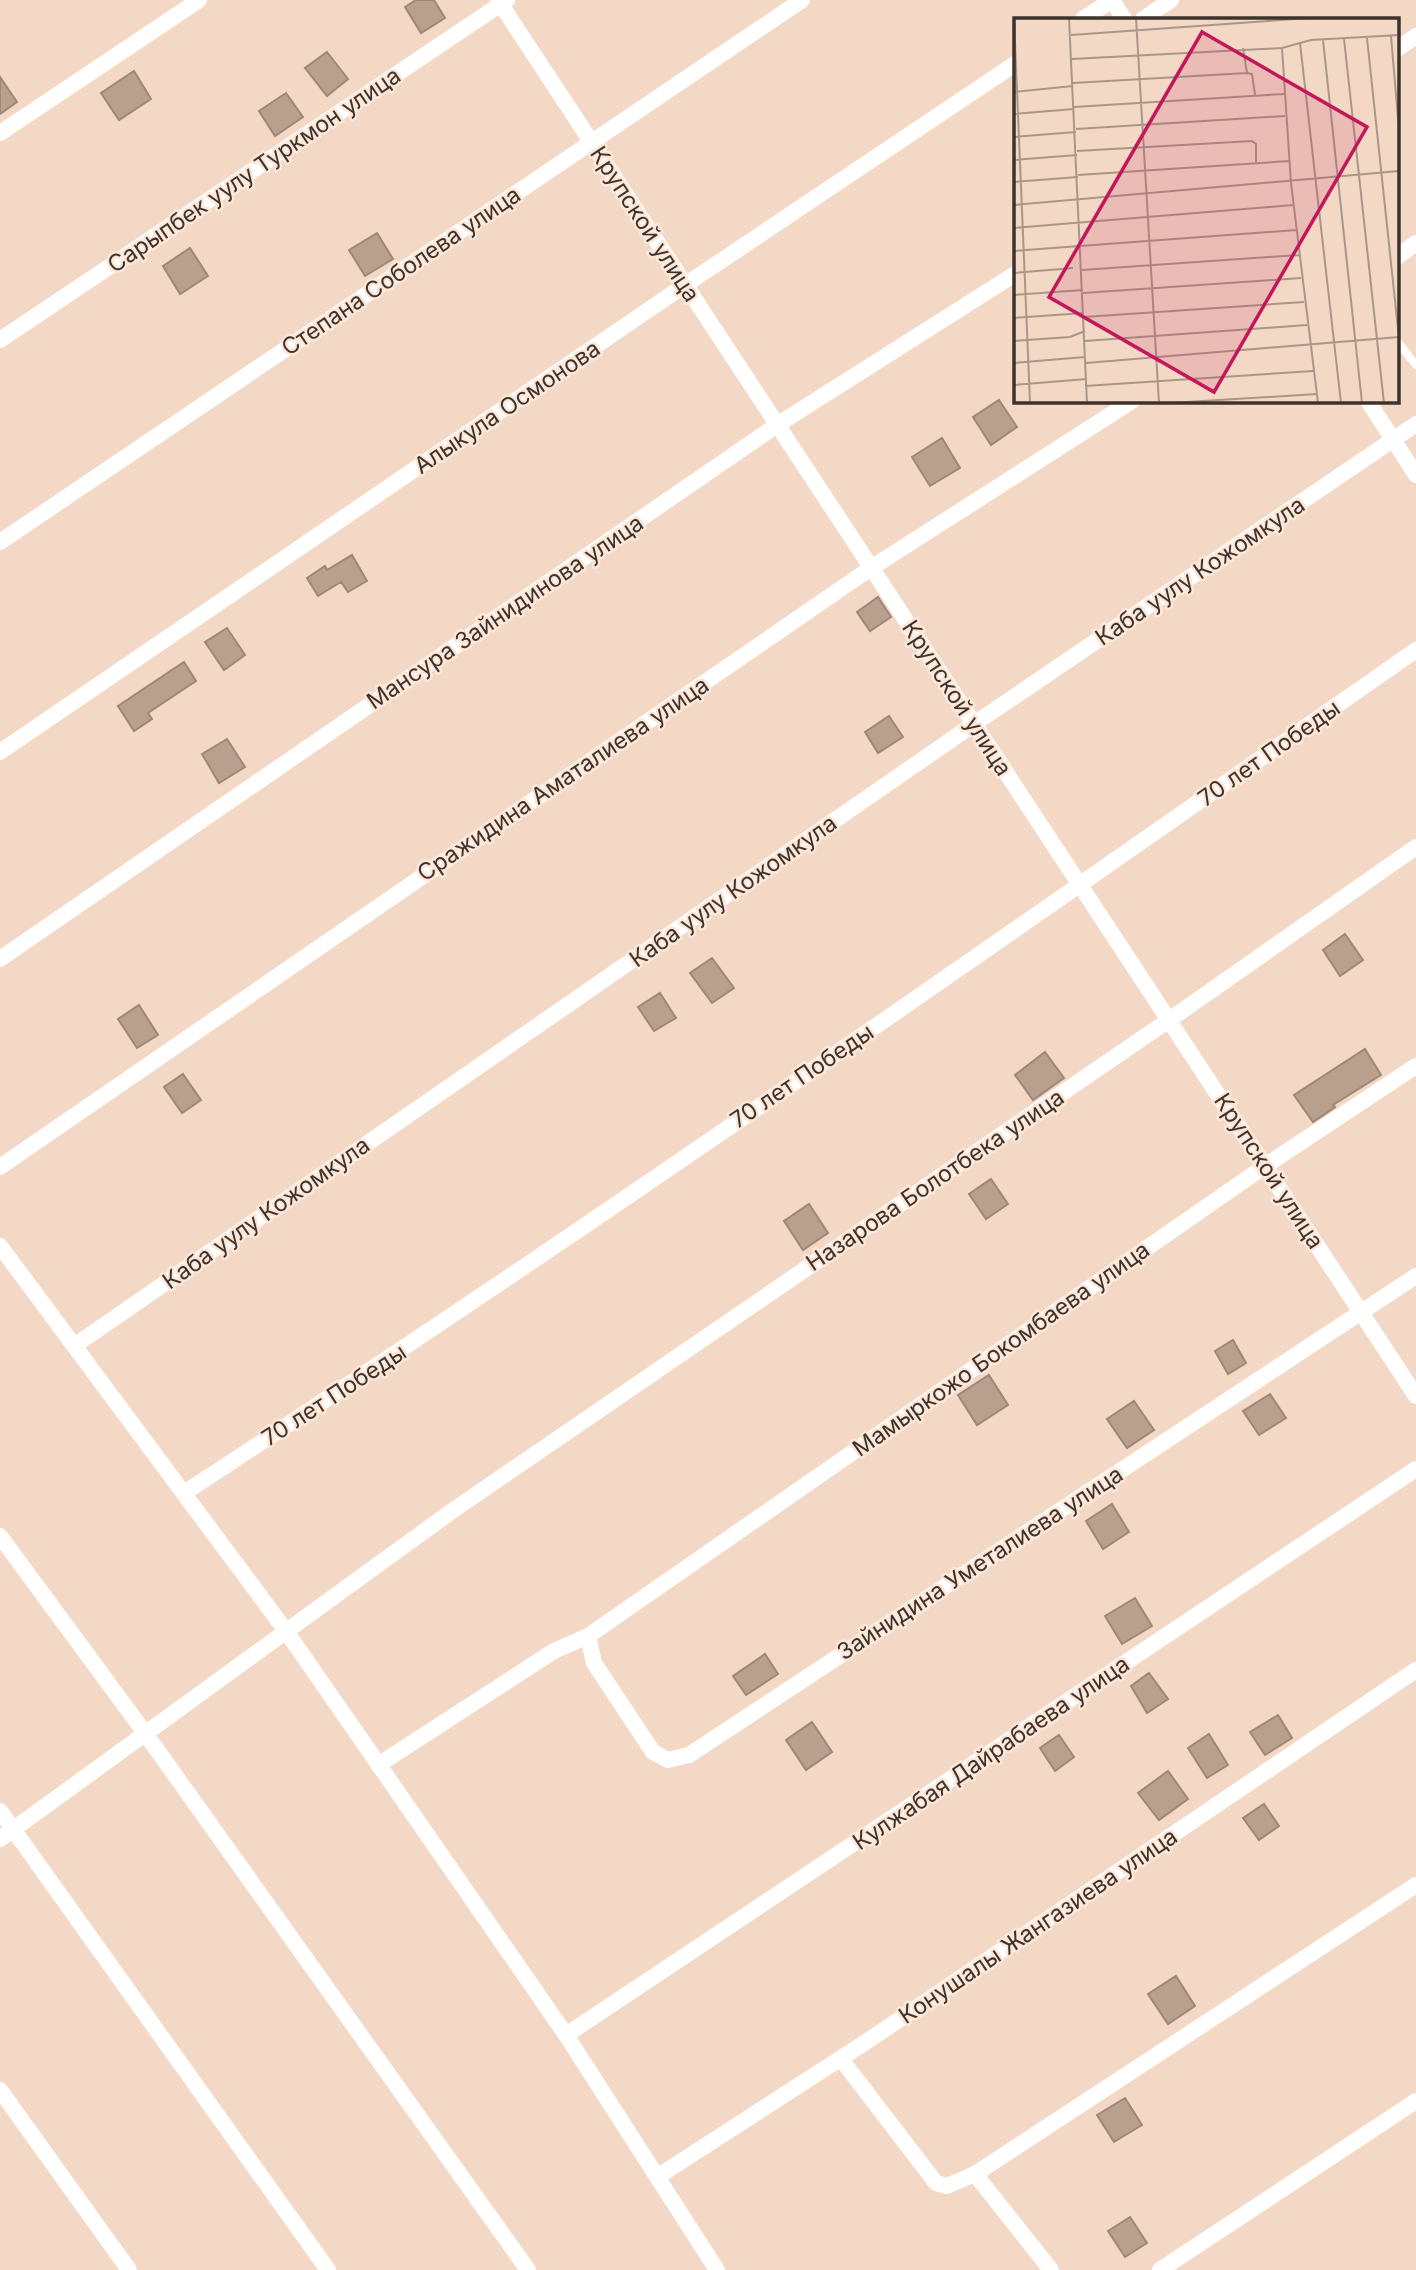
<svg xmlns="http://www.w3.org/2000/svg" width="1416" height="2270" viewBox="0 0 1416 2270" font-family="Inter,sans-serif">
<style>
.building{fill:#b9a08e;stroke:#9f8776;stroke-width:2}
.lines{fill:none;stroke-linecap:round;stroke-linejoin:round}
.service{stroke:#fff;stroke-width:8}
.minor{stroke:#fff;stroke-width:16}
.labels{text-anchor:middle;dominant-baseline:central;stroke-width:5;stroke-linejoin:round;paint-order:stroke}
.street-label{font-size:23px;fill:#3d332c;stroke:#fde7d8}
.inset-road{fill:none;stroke:#aa9688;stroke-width:2}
.view{fill:#c2185b;fill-opacity:0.15;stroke:#c2185b;stroke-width:3.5}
.inset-edge{fill:none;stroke:#3d332c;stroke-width:3.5}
</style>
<rect width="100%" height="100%" fill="#f3d8c6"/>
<path class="building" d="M416,0h18l11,18 -24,15 -16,-26z
M327,52l21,27 -21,17 -22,-28z
M134,71l17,28 -32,21 -18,-27z
M0,77l17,25 -17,12z
M286,93l17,24 -28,19 -16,-25z
M377,233l16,26 -28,17 -16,-26z
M190,248l18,28 -28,18 -17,-28z
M999,400l18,27 -26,18 -18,-28z
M942,438l18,30 -30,18 -18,-29z
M352,555l15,26 -19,11 -7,-10 -23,14 -11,-18 18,-12 2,4z
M878,597l13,20 -21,14 -13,-19z
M227,628l18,27 -21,15 -19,-28z
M184,662l12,19 -48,32 4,6 -18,12 -16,-25z
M889,716l14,21 -25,16 -13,-21z
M227,739l18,28 -26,16 -17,-29z
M1345,934l18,26 -23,16 -17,-26z
M712,958l22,30 -22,15 -22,-30z
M660,993l16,25 -22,13 -16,-24z
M139,1005l19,30 -21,13 -19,-29z
M1365,1049l16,26 -48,30 2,2 -22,15 -19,-27z
M1045,1052l19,26 -31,22 -18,-25z
M183,1074l18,26 -19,13 -18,-26z
M991,1179l17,25 -22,15 -17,-25z
M809,1204l19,29 -25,17 -19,-29z
M1233,1340l13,23 -18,11 -13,-23z
M989,1375l19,30 -31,20 -19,-30z
M1270,1394l16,24 -27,17 -16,-24z
M1134,1401l20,29 -27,18 -20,-29z
M1112,1504l17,28 -26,17 -17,-28z
M1135,1598l17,28 -30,18 -17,-28z
M765,1654l13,20 -32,21 -13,-19z
M1149,1673l19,26 -21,14 -16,-27z
M1278,1715l14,23 -27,17 -15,-23z
M812,1722l20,30 -26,18 -20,-30z
M1209,1734l19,31 -21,13 -19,-30z
M1059,1735l15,22 -19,14 -15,-23z
M1168,1771l20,28 -29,21 -21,-27z
M1264,1804l15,22 -20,14 -16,-22z
M1176,1976l19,30 -27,18 -20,-30z
M1125,2098l17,27 -28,17 -17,-27z
M1130,2217l17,26 -22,14 -17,-26z"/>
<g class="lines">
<path class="service" d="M1397,341l19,24"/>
<path class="minor" d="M498,0l918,1396
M1083,19l29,-19 12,19
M1143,19l28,-19
M1397,49l19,-13
M0,133l199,-133
M1397,257l19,-14
M0,340l507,-340
M1368,401l48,74
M0,542l802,-542
M0,752l685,-467 330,-221
M0,959l777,-534 238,-151
M0,1167l871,-599 261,-167
M0,1246l286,385 280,404 151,235
M74,1346l900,-622 442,-300
M184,1493c416,-272 824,-558 1232,-843
M0,1536l145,197 383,537
M588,1636l6,27 59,89 15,8 21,-5 727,-479
M378,1765l176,-114 34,-15 677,-470 151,-100
M0,1811l328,459
M0,1839l452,-328 717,-491 247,-173
M566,2035l850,-566
M841,2059l95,124 11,3 28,-12 441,-289
M0,2090l129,180
M975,2174l76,96
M657,2177l212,-137 547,-370
M1160,2270l256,-169"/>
</g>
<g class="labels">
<g class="street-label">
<text transform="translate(254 170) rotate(-34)">Сарыпбек уулу Туркмон улица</text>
<text transform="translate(645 224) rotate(57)">Крупской улица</text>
<text transform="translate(401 271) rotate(-34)">Степана Соболева улица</text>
<text transform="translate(507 407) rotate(-34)">Алыкула Осмонова</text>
<text transform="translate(1200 571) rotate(-34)">Каба уулу Кожомкула</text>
<text transform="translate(505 612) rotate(-34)">Мансура Зайнидинова улица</text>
<text transform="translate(957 698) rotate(57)">Крупской улица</text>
<text transform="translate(1269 753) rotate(-35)">70 лет Победы</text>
<text transform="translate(563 779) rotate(-34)">Сражидина Аматалиева улица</text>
<text transform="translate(733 891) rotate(-35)">Каба уулу Кожомкула</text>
<text transform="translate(802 1076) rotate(-34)">70 лет Победы</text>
<text transform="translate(1269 1171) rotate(57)">Крупской улица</text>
<text transform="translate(935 1180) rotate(-34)">Назарова Болотбека улица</text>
<text transform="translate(266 1213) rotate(-35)">Каба уулу Кожомкула</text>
<text transform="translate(1001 1349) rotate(-35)">Мамыркожо Бокомбаева улица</text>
<text transform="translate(334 1395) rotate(-33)">70 лет Победы</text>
<text transform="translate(980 1563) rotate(-33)">Зайнидина Уметалиева улица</text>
<text transform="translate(991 1753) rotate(-34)">Кулжабая Дайрабаева улица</text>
<text transform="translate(1038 1926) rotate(-34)">Конушалы Жангазиева улица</text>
</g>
</g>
<g transform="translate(1014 18)">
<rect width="385" height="385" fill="#f3d8c6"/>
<path class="inset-road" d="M0,0l16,385M55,0l18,385M122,0l23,385M57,17l239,-17M377,18l8,94M353,20l32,300M330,21l40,364M309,22l39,363M286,25l41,360M229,30l4,25M268,30l9,135 27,220M58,41l210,-11 29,-8 88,-5M59,65l174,-10 5,1 3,21M0,74l59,-6M60,89l210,-13M0,96l60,-5M62,111l209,-13M0,119l62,-5M63,133l175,-10 4,3v18M0,142l63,-5M64,157l211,-14M0,164l64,-5M0,187l385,-34M0,210l279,-23M0,233l282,-21M68,252l217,-15M0,255l59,-5M69,275l218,-15M0,277l69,-5M70,299l220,-15M0,300l70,-5M0,323l56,-4 15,-6M71,323l222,-16M0,345l71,-6M72,345l313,-26M0,367l73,-6M71,368l228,-15M156,385l147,-9"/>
<path class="view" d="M188,14l165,95 -153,265 -165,-95z"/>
<rect width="385" height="385" class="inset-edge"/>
</g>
</svg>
